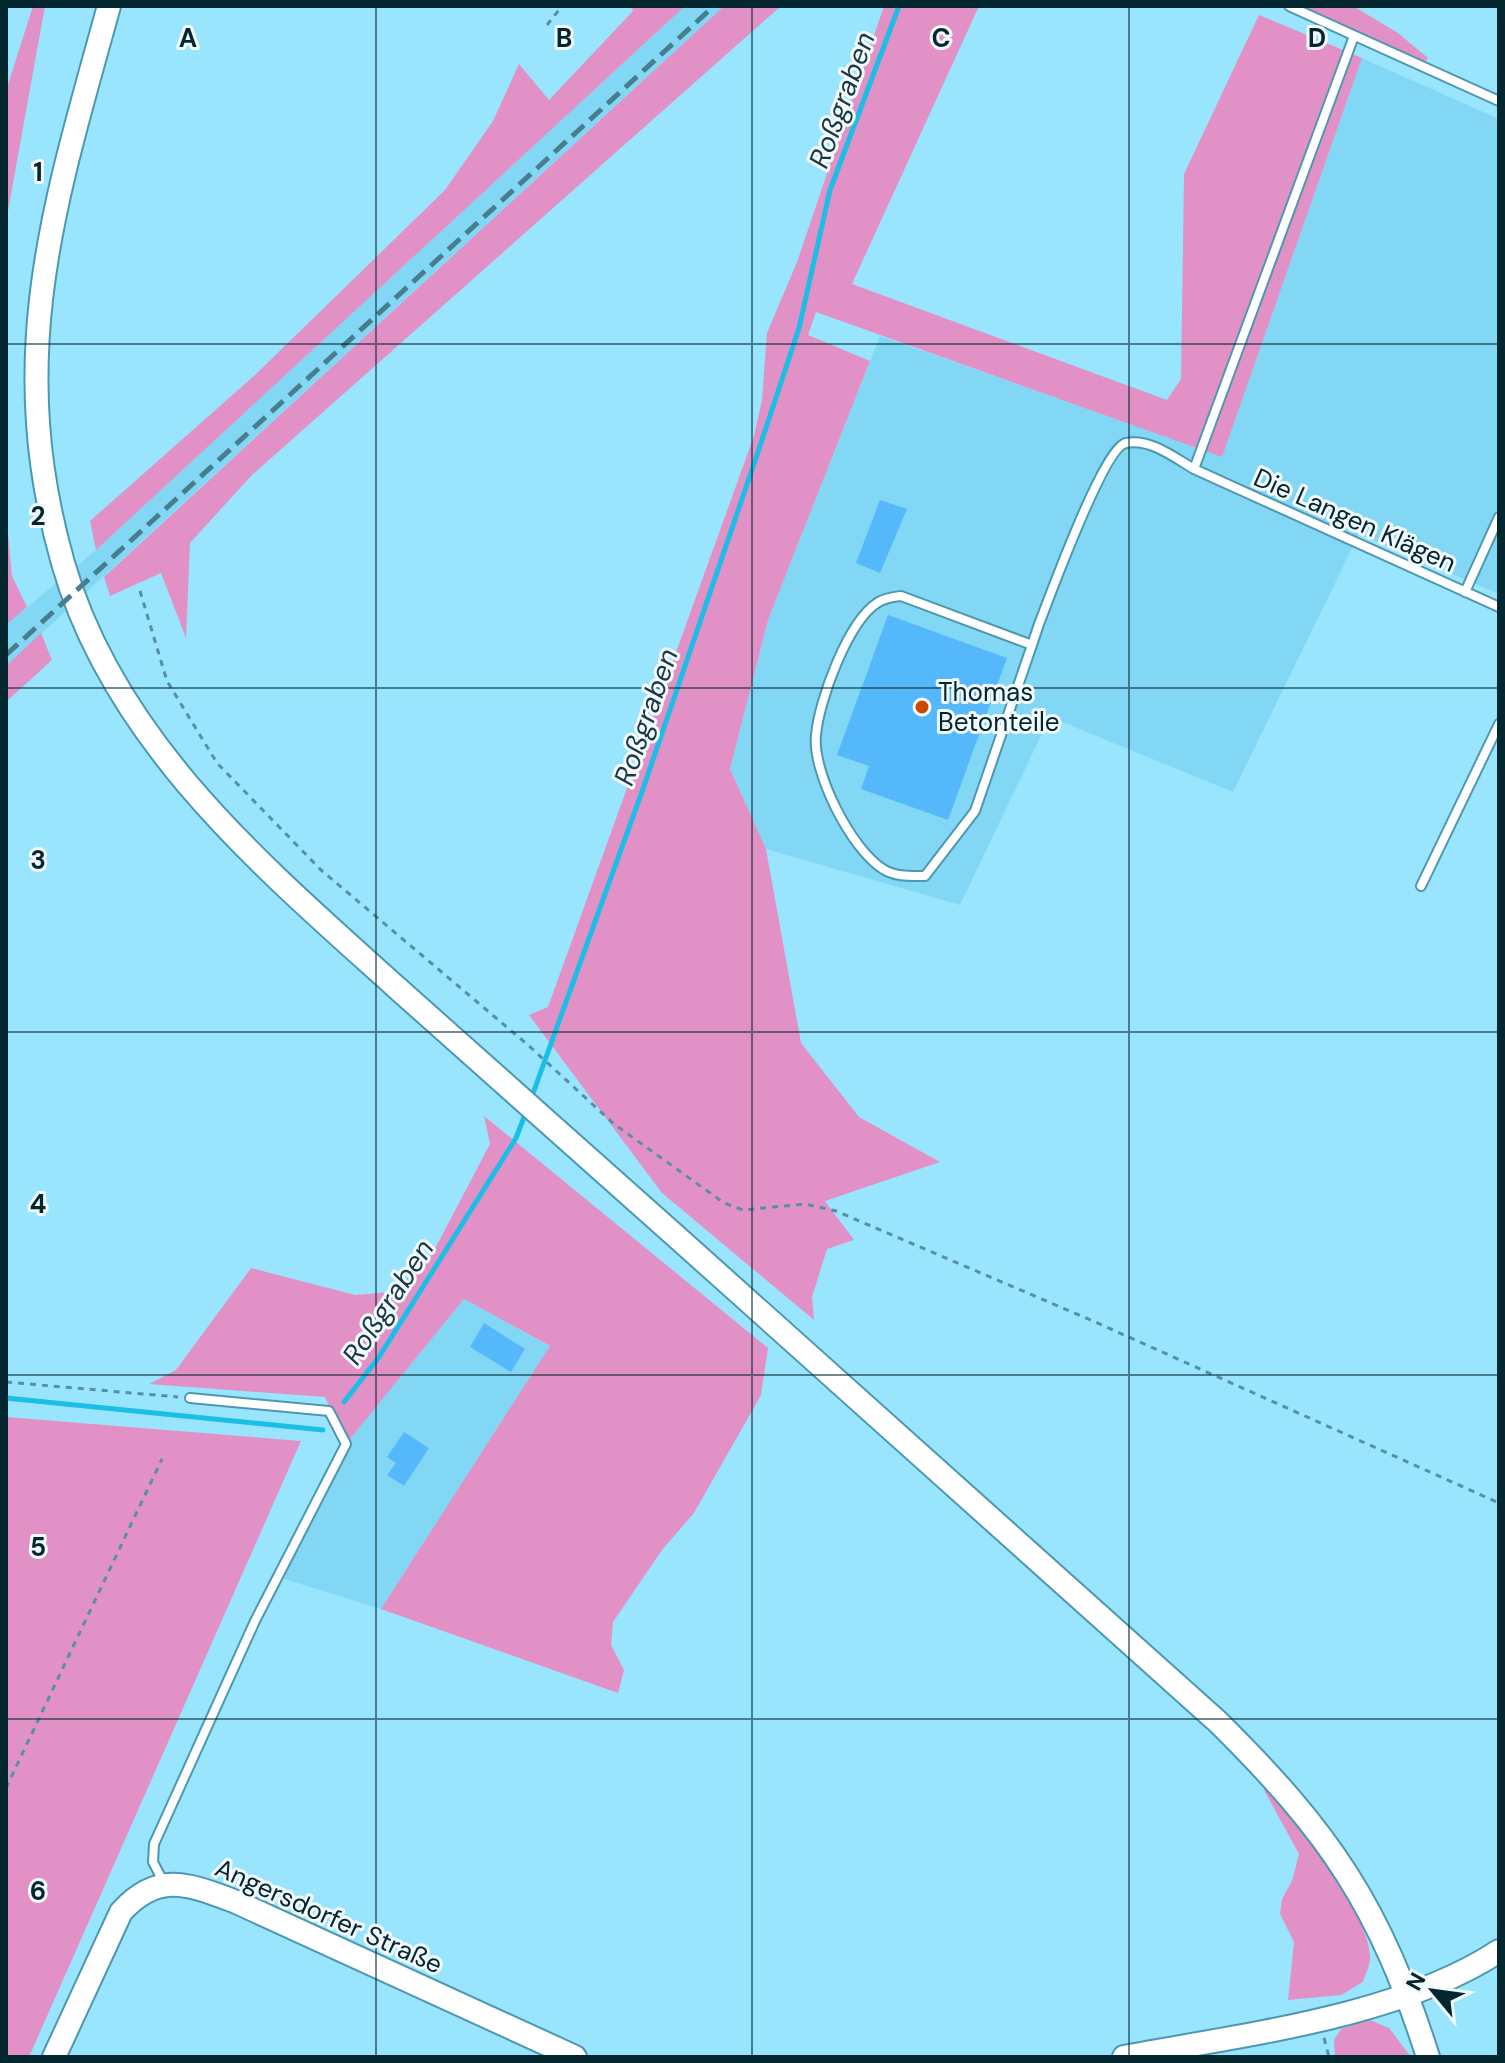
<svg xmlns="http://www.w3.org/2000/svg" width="1505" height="2063" viewBox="0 0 1505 2063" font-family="'DM Sans',sans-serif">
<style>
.built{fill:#82d8f4}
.green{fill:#e291c6}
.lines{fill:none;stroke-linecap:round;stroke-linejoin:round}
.stream{stroke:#1bbee6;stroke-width:5}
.building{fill:#55b8fa}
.lane-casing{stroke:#4d98b0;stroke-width:12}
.secondary-casing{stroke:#4d98b0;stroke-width:26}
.path{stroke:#5790a2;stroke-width:3;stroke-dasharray:6 6;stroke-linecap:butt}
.lane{stroke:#fff;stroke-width:8}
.secondary{stroke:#fff;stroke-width:22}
.rail{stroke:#487d8d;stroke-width:5;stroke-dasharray:16 8;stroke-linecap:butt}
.grid{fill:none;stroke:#04262f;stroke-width:2;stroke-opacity:0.55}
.poi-dot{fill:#cd4900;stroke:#f3fafd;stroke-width:3}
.labels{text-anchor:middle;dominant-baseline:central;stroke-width:6;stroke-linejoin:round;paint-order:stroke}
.street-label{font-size:26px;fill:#04262f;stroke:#f3fafd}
.poi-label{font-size:26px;fill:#04262f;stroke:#f3fafd;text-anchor:start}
.water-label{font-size:28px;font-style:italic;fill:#1b3842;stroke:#f3fafd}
.grid-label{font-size:26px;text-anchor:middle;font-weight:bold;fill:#04262f;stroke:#f3fafd;stroke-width:6;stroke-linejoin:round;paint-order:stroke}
</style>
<rect width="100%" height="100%" fill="#99e5fe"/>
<path class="built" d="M685,6h39l-718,660v-41l90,-75z
M1362,58l137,61v475l-140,-60 -126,258 -183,-75 -90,188 -194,-56 -36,-80 38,-149 112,-284 342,120z
M464,1299l87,48 -170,262 -103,-32 68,-133z"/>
<path class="green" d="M33,6h12l-39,216v-131z
M631,6h54l-589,544 -6,-29 165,-146 190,-185 48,-69 26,-57 30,36 84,-89z
M724,6h57l-529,469 -62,68 -4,95 -25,-65 -51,23 -6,-19z
M884,6h95l-127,278 315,116 14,-21 3,-205 75,-159 103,43 -140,399 -406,-145 -8,23 62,26 -102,259 -38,149 36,80 35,194 58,74 81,45 -115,39 29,39 -27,9 -15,48 2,23 -152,-127 -133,-178 19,-8 206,-571 8,-36 5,-67 30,-71z
M1289,6h64l45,27 30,25 -6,9z
M6,512l6,64 15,31 -21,18z
M41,633l11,27 -46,42v-36z
M484,1116l284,232 -7,47 -67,118 -32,37 -49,72 -2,23 13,25 -6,23 -237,-84 169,-263 -86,-47 -118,145 -21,-47 -176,-13 27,-14 75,-102 104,27 37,-3 37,-32 61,-116z
M6,1417l295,24 -272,616h-23z
M1265,1785c27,35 107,130 105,173 0,8 -5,17 -7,24l-22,13 -53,5 6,-58 -14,-28 2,-15 10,-18 7,-27 -35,-64z
M1370,2020l19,8 22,29h-76l-1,-17 7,-11z"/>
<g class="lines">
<path class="stream" d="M531,1099l113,-313 113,-331 42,-127 31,-138 69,-184
M6,1398l317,32
M344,1402l35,-45 137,-219 10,-26"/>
</g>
<path class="building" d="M880,500l27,9 -27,64 -24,-10z
M888,615l119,43 -59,162 -87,-31 8,-23 -32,-11z
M484,1323l41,26 -14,23 -41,-25z
M404,1432l25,16 -25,38 -17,-11 9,-12 -9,-6z"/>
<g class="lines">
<defs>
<path id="lane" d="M1289,6l210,95
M1194,469l160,-433
M1465,592l34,-75
M1032,645l-131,-49c-8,1 -17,2 -24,7 -29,19 -58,97 -61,132 -4,37 35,114 67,134 12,8 28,7 42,7l50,-65 57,-166 7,-21c11,-28 65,-177 87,-181 24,-5 49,15 68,26l305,138
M1421,886l78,-162
M164,1883l-11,-21 1,-18 101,-223 91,-177 -17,-33 -139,-13"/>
<path id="secondary" d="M109,6c-55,199 -105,350 -46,557 51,179 200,304 333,424 93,84 188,168 283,252 180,160 359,322 539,483 112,111 162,184 210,335
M54,2057l67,-145c37,-41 67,-28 113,-11l341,156
M1124,2057c117,-22 275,-40 375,-106"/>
</defs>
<use href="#lane" class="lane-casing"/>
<use href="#secondary" class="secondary-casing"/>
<path class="path" d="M547,25l15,-19
M140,591l27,90 50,82 104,107 207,175 86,79 110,79 19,7 62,-6 31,7 257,110 406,182
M6,1382l172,15
M6,1788l156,-329
M1324,2038l5,19"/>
<use href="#lane" class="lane"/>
<use href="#secondary" class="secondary"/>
<path class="rail" d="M6,655l708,-649"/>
</g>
<path class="grid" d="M376,6v2051M752,6v2051M1129,6v2051M6,344h1493M6,688h1493M6,1032h1493M6,1375h1493M6,1719h1493"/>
<circle class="poi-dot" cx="922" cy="707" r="8"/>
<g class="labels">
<g class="street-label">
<text transform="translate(1355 520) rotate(24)">Die Langen Klägen</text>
<text transform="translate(329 1916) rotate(24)">Angersdorfer Straße</text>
</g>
<g class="poi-label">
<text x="938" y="692">Thomas<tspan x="938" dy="30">Betonteile</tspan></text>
</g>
<g class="water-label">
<text transform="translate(842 100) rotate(-70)">Roßgraben</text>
<text transform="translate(646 717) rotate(-71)">Roßgraben</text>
<text transform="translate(388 1302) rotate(-57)">Roßgraben</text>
</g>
</g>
<g class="grid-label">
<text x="188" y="47">A</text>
<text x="564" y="47">B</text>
<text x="941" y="47">C</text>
<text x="1317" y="47">D</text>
<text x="38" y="181">1</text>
<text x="38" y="525">2</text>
<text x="38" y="869">3</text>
<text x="38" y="1213">4</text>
<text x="38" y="1556">5</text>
<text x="38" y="1900">6</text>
</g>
<rect width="1505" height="2063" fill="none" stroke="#04262f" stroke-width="16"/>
<g transform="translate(1433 1991) rotate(299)" stroke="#f3fafd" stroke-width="6" paint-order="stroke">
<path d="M0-6L14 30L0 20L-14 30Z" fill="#04262f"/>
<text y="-12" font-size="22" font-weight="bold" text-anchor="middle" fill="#04262f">N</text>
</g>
</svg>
